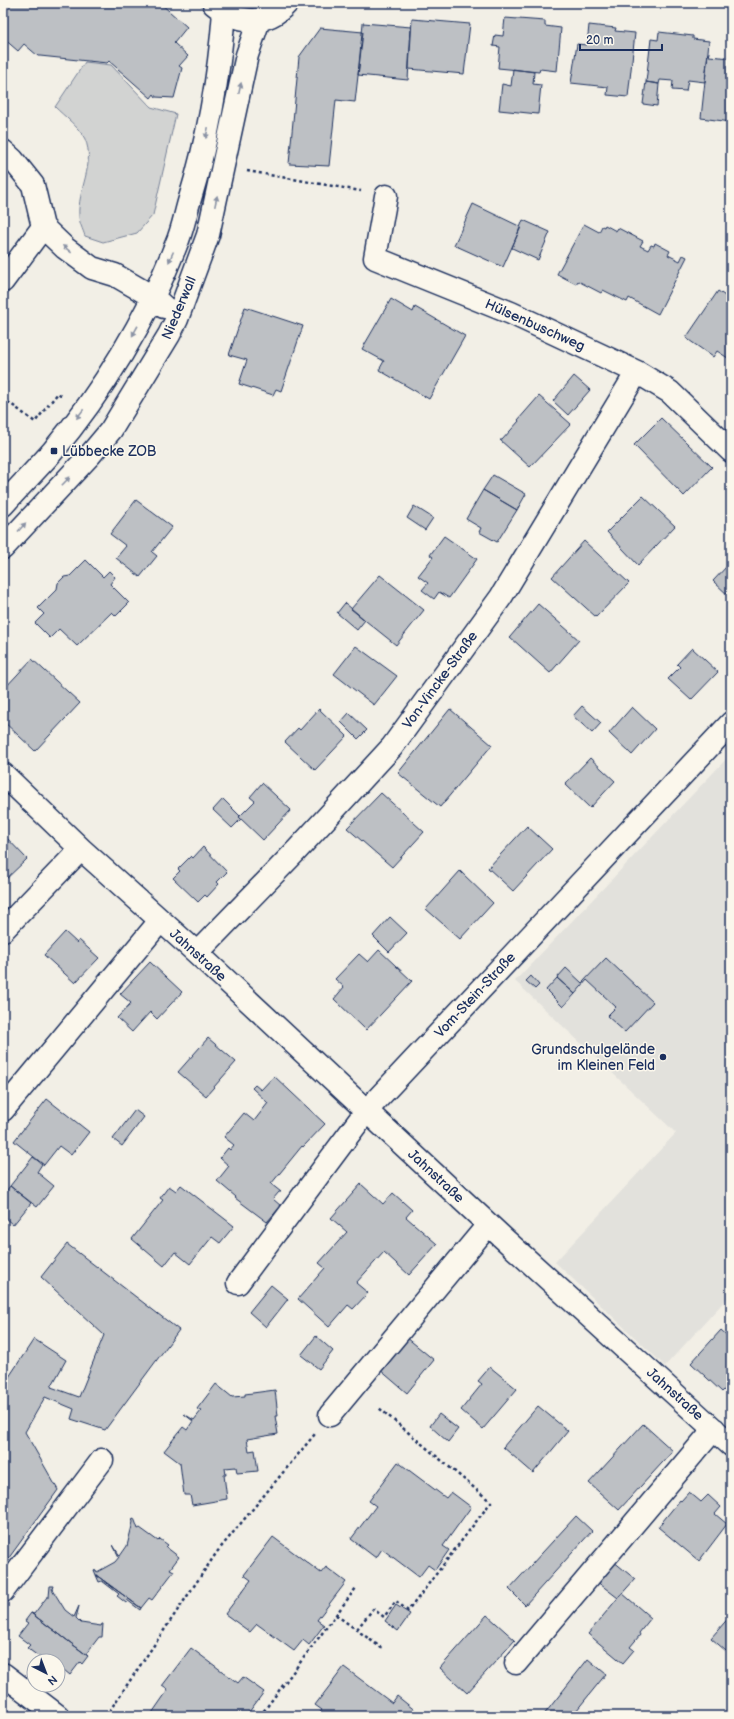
<svg xmlns="http://www.w3.org/2000/svg" width="734" height="1719" viewBox="0 0 734 1719" font-family="'Balsamiq Sans',sans-serif">
<style>
.built{fill:#e2e1dc}
.green{fill:#d2d3d2;stroke:#768198}
.building{fill:#bdc0c4;stroke:#1b2f5e}
.lines{fill:none;stroke-linecap:round;stroke-linejoin:round}
.minor-casing{stroke:#1b2f5e;stroke-width:25}
.path{stroke:#1b2f5e;stroke-width:2.5;stroke-dasharray:3 3;stroke-linecap:butt}
.minor{stroke:#fbf7ec;stroke-width:22}
.oneway{fill:#8b93a5}
.poi-dot{fill:#1b2f5e;stroke:#fbf7ec;stroke-width:1.5}
.labels{text-anchor:middle;dominant-baseline:central;stroke-width:3;stroke-linejoin:round;paint-order:stroke}
.street-label{font-size:14px;fill:#1b2f5e;stroke:#fbf7ec}
.poi-label{font-size:14px;fill:#1b2f5e;stroke:#fbf7ec;text-anchor:start}
</style>
<rect width="100%" height="100%" fill="#f2efe6"/>
<filter id="ink" filterUnits="userSpaceOnUse"><feTurbulence type="fractalNoise" baseFrequency=".025" numOctaves="2"/><feDisplacementMap in="SourceGraphic" scale="8" xChannelSelector="R" yChannelSelector="G"/><feConvolveMatrix kernelMatrix="1 2 1 2 8 2 1 2 1" color-interpolation-filters="sRGB"/></filter>
<g filter="url(#ink)">
<path class="built" d="M731,754v540l-66,72 -110,-104 121,-129 -161,-152z"/>
<path class="green" d="M85,62l26,3 40,42 25,7 -23,101 -16,18 -34,9 -18,-6c-2,-6 -6,-14 -6,-20 -2,-26 17,-52 6,-77 -6,-12 -21,-23 -30,-32z"/>
<path class="building" d="M3,3h157l27,24 -13,16 14,13 -9,10 3,2 -8,30 -18,-1 -2,-3 -3,4 -42,-37 -2,2 -67,-7h-2l-14,-12 -6,7 -15,-13z
M505,18l40,3v5l16,2 -4,43 -17,-2 -1,3 -41,-4 2,-21 -7,-1 2,-11 8,1z
M412,19l58,5 -6,50 -55,-5z
M363,23l48,4 -3,53 -50,-5z
M589,25l27,3 -1,3 20,2 -7,64 -21,-2 1,-8 -37,-4 6,-39 10,1z
M320,28l43,4 -8,70 -19,-2 -7,66 -40,-2 10,-107z
M659,32l34,4v3l16,2 -4,41 -17,-2 -2,11 -14,-1 1,-9 -13,-1 -1,4 -13,-2 5,-43 7,1z
M708,53h2l-1,3 22,2v64l-30,-4z
M513,69l21,3 -1,12 8,1 -3,29 -39,-4 3,-26 9,2z
M646,82l13,2 -2,22 -14,-2z
M473,204l48,23 -18,40 -49,-22z
M523,220l27,12 -12,28 -26,-12z
M584,224l15,8 3,-6 2,1 1,-2 11,6 2,-3 25,13 -3,5 8,4 3,-5 3,1 1,-3 15,8 -2,4 12,6 3,-6 4,2 -29,57 -29,-16 -2,4 -24,-12 -2,3 -23,-12 -2,3 -19,-10z
M718,291l13,9v60l-14,-9 -4,6 -27,-19z
M391,299l22,13 2,-5 50,29 -36,63 -50,-29 5,-9 -22,-12z
M245,307l58,19 -22,65 -5,-2 -3,6 -34,-11 8,-24 -18,-5z
M574,376l16,14 -22,25 -15,-14z
M539,396l32,28 -41,43 -30,-27h2l17,-19 -1,-1z
M661,418l51,49 -28,29 -50,-51z
M493,475l33,19 -9,16 -34,-20z
M483,490l34,20 -20,32 -18,-10 2,-4 -15,-9z
M643,496l32,30 -37,39 -31,-33z
M136,500l36,27 -20,25 5,4 -17,21 -24,-19 10,-12 -16,-12z
M414,506l19,12 -8,12 -18,-12z
M444,536l33,23 -28,39 -10,-6 -5,7 -12,-9 6,-7 -10,-7 15,-19 -3,-2z
M584,541l45,42 -33,34 -44,-40z
M86,560l17,17 6,-6 6,6 -5,7 19,19 -13,13 -4,-4 -35,34 -18,-17 -9,9 -15,-15 9,-9 -6,-6 19,-19 1,-6 6,-6 6,-1z
M728,565l3,3v30l-18,-17z
M380,575l44,35 -28,35 -45,-36z
M345,603l20,17 -8,10 -20,-17z
M538,604l41,36 -29,33 -40,-36z
M356,646l41,30 -23,29 -40,-31z
M692,648l26,24 -27,28 -23,-21 12,-12 -3,-3z
M32,659l48,44 -45,48 -32,-30v-31z
M582,706l19,17 -9,10 -19,-17z
M632,707l23,22 -23,26 -23,-22z
M319,709l28,27 -32,34 -30,-28 13,-14 2,2z
M450,709l42,36 -52,62 -42,-34z
M349,713l18,17 -9,9 -17,-17z
M590,758l25,23 -25,27 -25,-24z
M262,783l29,27 -28,30 -24,-23 16,-16 -5,-4z
M381,793l43,39 -32,35 -45,-39z
M223,799l17,17 -1,1 2,2 -9,9 -19,-18z
M527,826l25,23 -39,42 -25,-23z
M3,834l24,25 -24,23z
M203,847l24,25 -10,10 2,2 -12,13 -2,-2 -7,7 -25,-24 7,-7 -2,-2 13,-13 2,2z
M460,871l33,32 -33,36 -34,-30z
M390,917l17,16 -18,19 -16,-16z
M65,932l12,11 2,-3 20,18 -24,25 -31,-28z
M379,950l33,31 -46,49 -32,-31 10,-12 -9,-8 24,-25 9,8z
M606,958l47,44 -28,30 -18,-16 9,-9 -29,-27 -12,14 -18,-16 9,-10 16,15z
M150,962l32,30 -25,27 -7,-7 -18,20 -15,-14 14,-15 -11,-9z
M531,976l8,9 -4,4 -9,-8z
M557,978l18,16 -12,13 -17,-17z
M208,1038l28,24 -30,34 -28,-24z
M274,1076l51,48 -22,23 -1,-1 -31,38 10,8h-2l-6,7 8,7 -14,16 -32,-24 1,-1 -19,-16 12,-15 -9,-8 8,-10 2,2 4,-5 -10,-8 20,-24 10,8 14,-18 -16,-15 3,-3 6,5z
M47,1099l42,33 -18,23 -12,-9 -15,19 -30,-24z
M135,1110l9,7 -22,29 -9,-7z
M33,1157l9,7 -5,8 17,14 -17,21 -27,-21z
M361,1184l22,20 10,-11 19,17 -6,7 31,27 -28,31 -25,-23 -28,31 12,10 -15,16 -5,-4 -19,22 -31,-28 27,-31 -6,-5 28,-31 -16,-14z
M181,1185l53,41 -14,17 -8,-6 -22,27 -15,-12 -11,14 -32,-27 31,-39 -3,-2 9,-12 7,5z
M10,1186l21,17 -18,22 -10,-9v-21z
M67,1244l112,86 -74,100 -34,-11 3,-10 -29,-12 -20,35 33,58 -55,76v-180l31,-47 32,21 -15,27 28,10 25,-62 -63,-58z
M271,1285l17,14 -22,28 -17,-15z
M721,1330l10,9v44l-9,9 -31,-29z
M316,1336l17,15 -14,18 -18,-14z
M406,1337l28,23 -27,33 -28,-24z
M490,1367l27,22 -34,40 -22,-19 21,-26 -4,-3z
M216,1384l16,13 13,-1v-2l30,-4 3,26h-3l3,18 -31,5 2,12 6,-1 3,21 -21,2 -1,-6 -11,1 1,7h-2l3,24 -35,6 -2,-10h-6l-4,-32 -16,-12 19,-24 4,3 6,-9 -9,-7 10,6 7,-9 -4,-2z
M538,1406l30,25 -35,42 -30,-26z
M439,1414l19,15 -10,13 -18,-16z
M643,1424l30,27 -54,59 -30,-27z
M398,1462l48,36 5,-6 20,15 -28,39 6,4 -14,20 -7,-5 -9,12 -37,-28 -6,9 -25,-19 25,-33 -7,-5z
M689,1492l12,10 7,-7 13,12 -6,7 12,10 -28,37 -41,-34 22,-27 1,1z
M576,1516l16,15 -67,74 -16,-16z
M134,1518l4,11 2,-1 18,13 2,-2 8,6 -2,2 13,10 -9,12 4,2 -22,29 -3,-2 -8,10 -45,-33 -2,-5h2l1,2 18,-10 4,-5 -6,-12 7,11 7,-10 6,-24 -1,-3z
M273,1537l48,36 5,-6 20,15 -29,38 7,5 -15,20 -6,-5 -9,11 -37,-27 -7,8 -25,-18 26,-34 -7,-5z
M613,1561l22,18 -17,19 -22,-17z
M96,1575l45,33 -1,2 -13,-10 -1,3 -9,-7 2,-2 -17,-13 -3,1z
M50,1586h3l-1,3 13,21 9,7 5,-11 -3,12 5,5 20,3 1,-2h1l-1,13h-3l-13,17 2,2 -57,-43 3,1 13,-17h2z
M622,1593l29,25 -12,15 1,2 -10,12 4,3 -11,13 -35,-29z
M396,1605l14,9 -12,17 -13,-10z
M31,1613l57,43 -6,8 -2,-2 -10,13 -11,-9 -1,1v-6h-13l-18,-13 3,-3 -12,-9 10,-13 -3,-2z
M487,1615l28,25 -48,53 -27,-25z
M731,1615v29l-5,7 -15,-13z
M191,1648l47,35 5,-6 21,15 -18,24h-96l18,-26 -6,-4z
M588,1659l18,15 -34,42h-29z
M344,1667l48,36 5,-7 20,16 -3,4h-97l5,-6 -7,-5z"/>
<g class="lines">
<defs>
<path id="minor" d="M214,4c23,19 52,23 73,-1
M3,151l10,9 20,25 10,42 22,21 27,20 23,7 38,22 11,10
M386,196l-11,62 136,55 126,59 33,20 61,59
M3,281l40,-54
M3,505c16,-18 33,-35 49,-53 50,-59 96,-135 124,-207 6,-13 9,-29 13,-43 19,-62 30,-125 35,-190
M3,548l87,-93 21,-25 58,-95 8,-16 31,-84 39,-180 12,-35
M3,774l78,75 116,104 305,284 229,208
M3,930l78,-81
M197,953l99,-102 96,-104 109,-150 136,-225
M3,1110l157,-189
M238,1283l129,-173 364,-387
M330,1415l158,-190
M3,1591l99,-131
M516,1663l198,-234
M3,1674l55,42"/>
</defs>
<use href="#minor" class="minor-casing"/>
<path class="path" d="M247,171l114,20
M3,398l32,24 23,-29 5,4
M336,1615l47,34
M357,1629l16,-20 11,8 12,-16 12,10 83,-109 -112,-94
M106,1716l111,-164 98,-118
M260,1716l96,-128"/>
<use href="#minor" class="minor"/>
</g>
<defs><path id="oneway-solid" d="M-6-.8H1V-3.2L6.5 0L1 3.2V.8H-6Z"/></defs>
<g class="oneway">
<use href="#oneway-solid" transform="translate(240 88) rotate(-78)"/>
<use href="#oneway-solid" transform="translate(207 133) rotate(102)"/>
<use href="#oneway-solid" transform="translate(216 201) rotate(-78)"/>
<use href="#oneway-solid" transform="translate(67 249) rotate(-141)"/>
<use href="#oneway-solid" transform="translate(171 257) rotate(114)"/>
<use href="#oneway-solid" transform="translate(135 331) rotate(119)"/>
<use href="#oneway-solid" transform="translate(80 414) rotate(127)"/>
<use href="#oneway-solid" transform="translate(66 481) rotate(-46)"/>
<use href="#oneway-solid" transform="translate(22 527) rotate(-48)"/>
</g>
</g>
<g class="poi-dot">
<rect x="50" y="447" width="8" height="8" rx="2"/>
<circle cx="663" cy="1057" r="4"/>
</g>
<g class="labels">
<g class="street-label">
<text transform="translate(179 308) rotate(-67)">Niederwall</text>
<text transform="translate(535 325) rotate(24)">Hülsenbuschweg</text>
<text transform="translate(440 680) rotate(-54)">Von-Vincke-Straße</text>
<text transform="translate(198 955) rotate(42)">Jahnstraße</text>
<text transform="translate(475 995) rotate(-47)">Vom-Stein-Straße</text>
<text transform="translate(436 1176) rotate(43)">Jahnstraße</text>
<text transform="translate(675 1394) rotate(42)">Jahnstraße</text>
</g>
<g class="poi-label">
<text x="62" y="451">Lübbecke ZOB</text>
<text x="655" y="1049" text-anchor="end">Grundschulgelände<tspan x="655" dy="16">im Kleinen Feld</tspan></text>
</g>
</g>
<rect width="734" height="1719" fill="none" stroke="#fbf7ec" stroke-width="16"/>
<rect x="8" y="8" width="718" height="1703" fill="none" stroke="#1b2f5e" stroke-width="1.5" filter="url(#ink)"/>
<g transform="translate(46 1673) rotate(138)"><circle r="19" fill="#fbf7ec" stroke="#a1a7b3"/>
<path d="M0-3L7 15L0 10L-7 15Z" fill="#1b2f5e"/>
<text y="-6" font-size="11" font-weight="bold" text-anchor="middle" fill="#1b2f5e">N</text>
</g>
<path d="M580 44v6h82v-6" fill="none" stroke="#1b2f5e" stroke-width="2"/>
<text x="586" y="44" font-size="12" fill="#1b2f5e" stroke="#fbf7ec" stroke-width="3" paint-order="stroke">20 m</text>
</svg>
